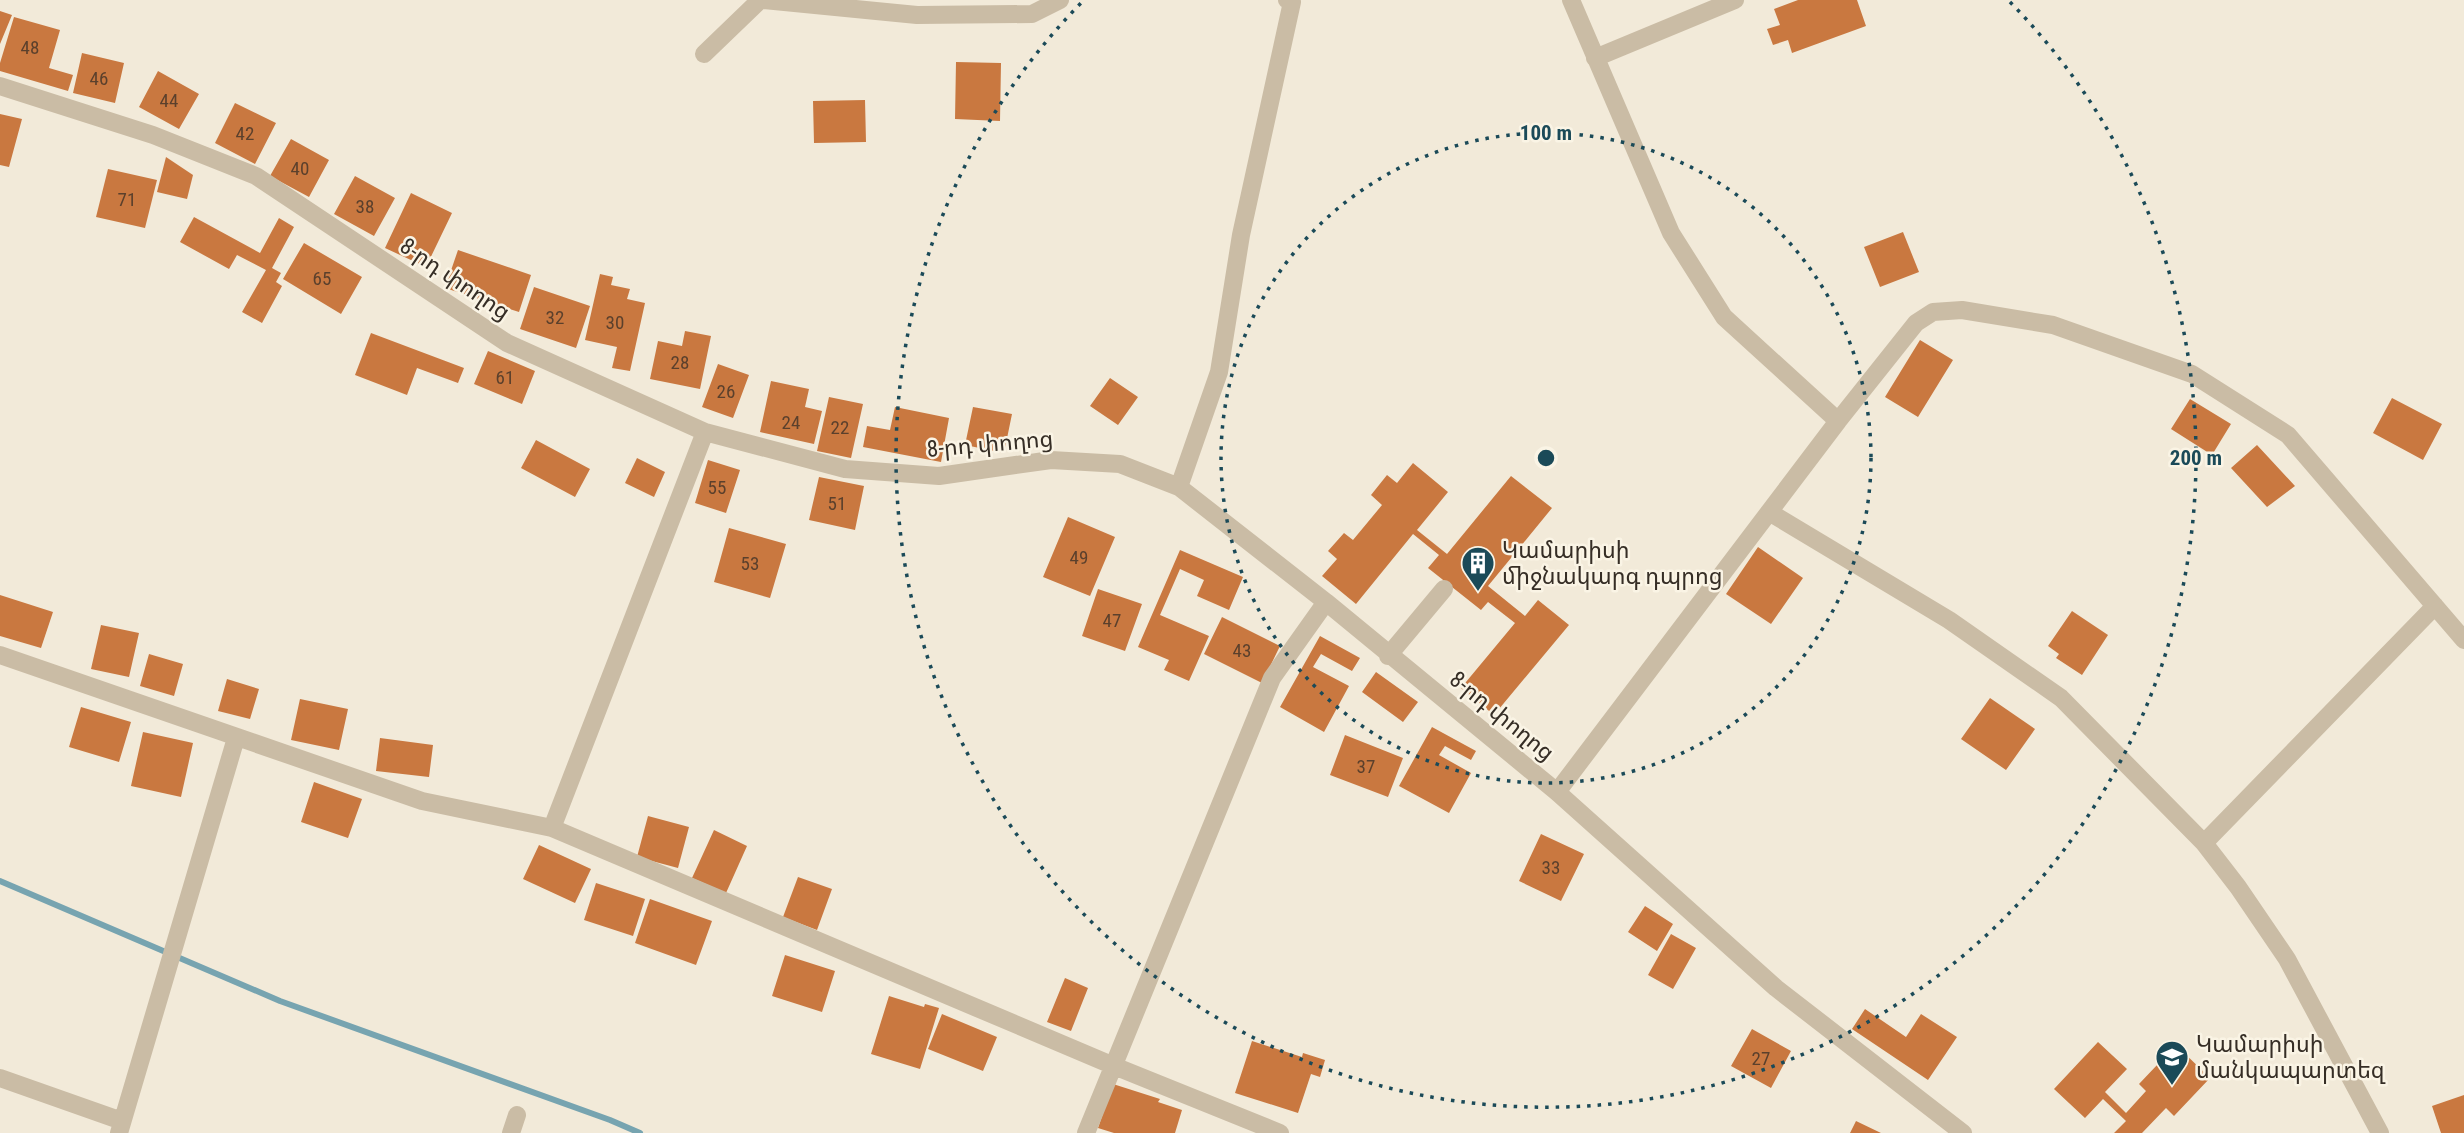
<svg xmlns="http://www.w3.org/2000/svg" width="2464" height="1133" viewBox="0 0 2464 1133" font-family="'Roboto Condensed','Noto Sans Armenian',sans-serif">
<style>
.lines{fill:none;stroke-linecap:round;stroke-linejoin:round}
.stream{stroke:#77a4b0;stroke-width:6}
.building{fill:#c97840}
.minor{stroke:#cabca5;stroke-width:18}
.ring{fill:none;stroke:#1b4a58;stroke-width:3.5;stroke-dasharray:3.5 7}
.labels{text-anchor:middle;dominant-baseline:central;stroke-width:5;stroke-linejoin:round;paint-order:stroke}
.number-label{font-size:19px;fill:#5b402c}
.street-label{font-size:23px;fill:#362e26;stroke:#faf4e5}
.poi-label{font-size:23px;fill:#362e26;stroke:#faf4e5;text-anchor:start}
.centre{fill:#1b4a58;stroke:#faf4e5;stroke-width:3.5}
.ring-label{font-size:21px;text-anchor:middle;font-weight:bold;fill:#1b4a58;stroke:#faf4e5;stroke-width:5;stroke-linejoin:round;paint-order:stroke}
</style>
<rect width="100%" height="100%" fill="#f2ead9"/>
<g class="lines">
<path class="stream" d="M0,881l280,120 330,119 30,13"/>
</g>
<path class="building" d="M1798,0h59l9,26 -74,27 -4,-13 -15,5 -6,-16 13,-4 -6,-16z
M0,11l12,4 -12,29z
M14,17l46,13 -11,38 24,7 -5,16 -68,-20v-8z
M82,53l42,10 -9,40 -42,-10z
M956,62l45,1 -1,58 -45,-2z
M158,71l41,23 -20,35 -40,-22z
M865,100l1,42 -52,1 -1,-42z
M235,103l41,20 -21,41 -40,-21z
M0,114l22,5 -13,48 -9,-2z
M291,139l38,21 -20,37 -39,-21z
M166,157l27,18 -6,24 -30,-7z
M108,169l49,11 -12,48 -49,-11z
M355,176l40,22 -21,38 -40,-22z
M411,193l41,20 -26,54 -41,-19z
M194,217l66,36 19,-35 15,9 -22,41 9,5 -5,9 6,4 -20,37 -20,-11 24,-42 -29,-15 -8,14 -49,-27z
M1903,232l16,40 -39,15 -16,-40z
M304,243l58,34 -21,37 -58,-35z
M458,250l73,25 -12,37 -74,-24z
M600,274l13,3 -2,8 19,4 -3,10 18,4 -15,68 -18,-3 5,-21 -32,-7z
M534,287l56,19 -14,42 -56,-19z
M685,331l26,5 -11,53 -50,-10 8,-38 24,5z
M371,333l93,35 -6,15 -41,-15 -10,27 -52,-20z
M1920,340l33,20 -35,57 -33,-20z
M488,351l47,20 -13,33 -48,-20z
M718,364l31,11 -16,43 -31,-11z
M1110,378l28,19 -20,28 -28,-19z
M771,381l38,8 -4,18 17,4 -8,33 -54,-12z
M829,397l34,7 -12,54 -34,-7z
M2392,398l50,26 -19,36 -50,-27z
M2190,399l41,25 -19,31 -41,-26z
M895,407l54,11 -8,44 -78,-15 4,-21 23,4z
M973,407l39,7 -8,39 -39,-8z
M536,440l54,29 -15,28 -54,-29z
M2257,445l38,41 -28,21 -36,-39z
M637,458l28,14 -11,25 -29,-14z
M708,460l32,10 -14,43 -31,-10z
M1413,463l35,29 -31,38 30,24 64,-78 41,32 -64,78 37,30 13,-16 31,25 -75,90 -33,-27 54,-65 -27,-21 -7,8 -53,-42 11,-13 -26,-21 -57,70 -34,-28 15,-17 -9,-8 16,-18 9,7 29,-35 -11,-10 16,-20 10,8z
M819,477l45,9 -9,44 -46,-10z
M1068,517l47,20 -25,59 -47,-19z
M729,528l57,16 -16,54 -56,-16z
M1758,547l45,31 -32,46 -45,-30z
M1180,550l63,27 -14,33 -32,-14 7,-16 -24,-11 -20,46 49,21 -20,45 -25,-11 5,-10 -31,-13z
M1098,589l44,15 -17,47 -43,-15z
M0,595l53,17 -12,36 -41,-12z
M2072,611l36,24 -26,40 -26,-17 3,-4 -11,-8z
M1222,617l58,29 -18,37 -58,-29z
M101,625l38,8 -10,44 -38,-8z
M1320,636l40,22 -8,13 -31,-17 -8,13 36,19 -25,46 -44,-25z
M149,654l34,10 -9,32 -34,-10z
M1376,672l42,30 -15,20 -41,-30z
M227,679l32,10 -9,30 -32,-8z
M1990,698l45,31 -29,41 -45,-31z
M300,699l48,10 -9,41 -48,-10z
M81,707l50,15 -12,40 -50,-15z
M1432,727l44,24 -5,9 -26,-14 -6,9 32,18 -22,40 -50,-27z
M143,732l50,11 -12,54 -50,-11z
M1345,735l58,23 -15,39 -58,-22z
M380,738l53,7 -4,32 -53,-6z
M314,782l48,17 -14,39 -47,-16z
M648,816l41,11 -11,41 -41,-11z
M714,830l33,16 -21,47 -34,-15z
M1541,834l43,20 -23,47 -42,-20z
M539,845l52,24 -16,34 -52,-24z
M798,877l34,12 -15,41 -34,-13z
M596,883l49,16 -12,37 -49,-16z
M650,899l62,22 -16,44 -61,-22z
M1645,906l28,18 -16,27 -29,-19z
M1671,934l25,14 -23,41 -25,-14z
M785,955l50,16 -13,41 -50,-16z
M1065,978l23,10 -17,43 -24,-9z
M889,996l35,11 1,-3 14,4 -19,61 -49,-15z
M1865,1009l41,28 15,-23 36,23 -29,43 -76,-51z
M942,1014l55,23 -14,34 -55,-22z
M1752,1029l39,22 -20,37 -40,-22z
M1252,1041l50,16 1,-4 22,7 -5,17 -9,-3 -13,39 -63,-20z
M2098,1042l29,27 -22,23 21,21 20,-22 -7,-7 37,-39 34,33 -36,38 -8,-8 -24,25h-28l12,-12 -23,-22 -18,19 -31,-29z
M1113,1084l47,15 -2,3 24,8 -7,23h-61l-16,-5z
M2464,1095v38h-23l-9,-27z
M1856,1121l25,12h-31z"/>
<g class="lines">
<path class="minor" d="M764,0l153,15 115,-1 28,-14
M704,54l56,-54
M1595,58l140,-58
M0,86l153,49 103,41 251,167 198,89 140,37 94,7 112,-16 69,4 59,23 147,115 231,190 219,196 187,145
M1838,421l78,-98 17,-11 29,-2 91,15 139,49 96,61 176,205
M1179,487l40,-115 22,-137 51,-233 -5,-2
M1769,512l180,108 112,78 143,145 34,44 49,72 93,174
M0,655l422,146 130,27 562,238 166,67
M1388,656l56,-67
M1557,792l281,-371 -114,-104 -53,-84 -100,-233
M552,828l153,-396
M2204,843l231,-237
M0,1078l122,43
M119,1133l117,-395
M511,1133l6,-18
M1086,1133l186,-455 54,-76"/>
</g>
<g class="ring">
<circle cx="1546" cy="458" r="325"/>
<path d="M2010 2A650 650 0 1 1 1082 2"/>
</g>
<defs>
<symbol id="building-pin" viewBox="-11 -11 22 30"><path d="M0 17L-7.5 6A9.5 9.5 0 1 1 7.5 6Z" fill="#1b4a58" stroke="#faf4e5"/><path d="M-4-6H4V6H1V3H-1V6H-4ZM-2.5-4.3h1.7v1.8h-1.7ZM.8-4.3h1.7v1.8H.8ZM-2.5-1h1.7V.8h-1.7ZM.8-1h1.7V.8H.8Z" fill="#fff"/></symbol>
<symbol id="school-pin" viewBox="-11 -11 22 30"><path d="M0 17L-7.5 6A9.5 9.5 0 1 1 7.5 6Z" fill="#1b4a58" stroke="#faf4e5"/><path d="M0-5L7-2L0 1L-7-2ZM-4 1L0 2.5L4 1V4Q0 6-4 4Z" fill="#fff"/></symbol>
</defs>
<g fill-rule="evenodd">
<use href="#building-pin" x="1459" y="544" width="38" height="52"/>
<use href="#school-pin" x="2153" y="1038" width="38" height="52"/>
</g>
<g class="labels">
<g class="number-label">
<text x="30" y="47">48</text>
<text x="99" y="78">46</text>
<text x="169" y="100">44</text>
<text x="245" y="133">42</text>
<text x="300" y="168">40</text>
<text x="127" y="199">71</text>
<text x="365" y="206">38</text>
<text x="322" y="278">65</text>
<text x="555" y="317">32</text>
<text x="615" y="322">30</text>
<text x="680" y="362">28</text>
<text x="505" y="377">61</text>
<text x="726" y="391">26</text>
<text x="791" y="422">24</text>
<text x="840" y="427">22</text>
<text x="717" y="487">55</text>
<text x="837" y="503">51</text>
<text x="1079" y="557">49</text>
<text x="750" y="563">53</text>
<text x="1112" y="620">47</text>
<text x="1242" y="650">43</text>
<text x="1366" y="766">37</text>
<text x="1551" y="867">33</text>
<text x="1761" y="1058">27</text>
</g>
<g class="street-label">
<text transform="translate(455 279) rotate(34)">8-րդ փողոց</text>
<text transform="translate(990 444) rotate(-5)">8-րդ փողոց</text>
<text transform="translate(1502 716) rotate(39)">8-րդ փողոց</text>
</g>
<g class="poi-label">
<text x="1502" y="550">Կամարիսի<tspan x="1502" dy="26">միջնակարգ դպրոց</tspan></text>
<text x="2196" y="1044">Կամարիսի<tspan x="2196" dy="26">մանկապարտեզ</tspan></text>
</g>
</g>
<circle cx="1546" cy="458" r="10" class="centre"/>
<g class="ring-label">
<text x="1546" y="140">100 m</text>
<text x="2196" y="465">200 m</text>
</g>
</svg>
